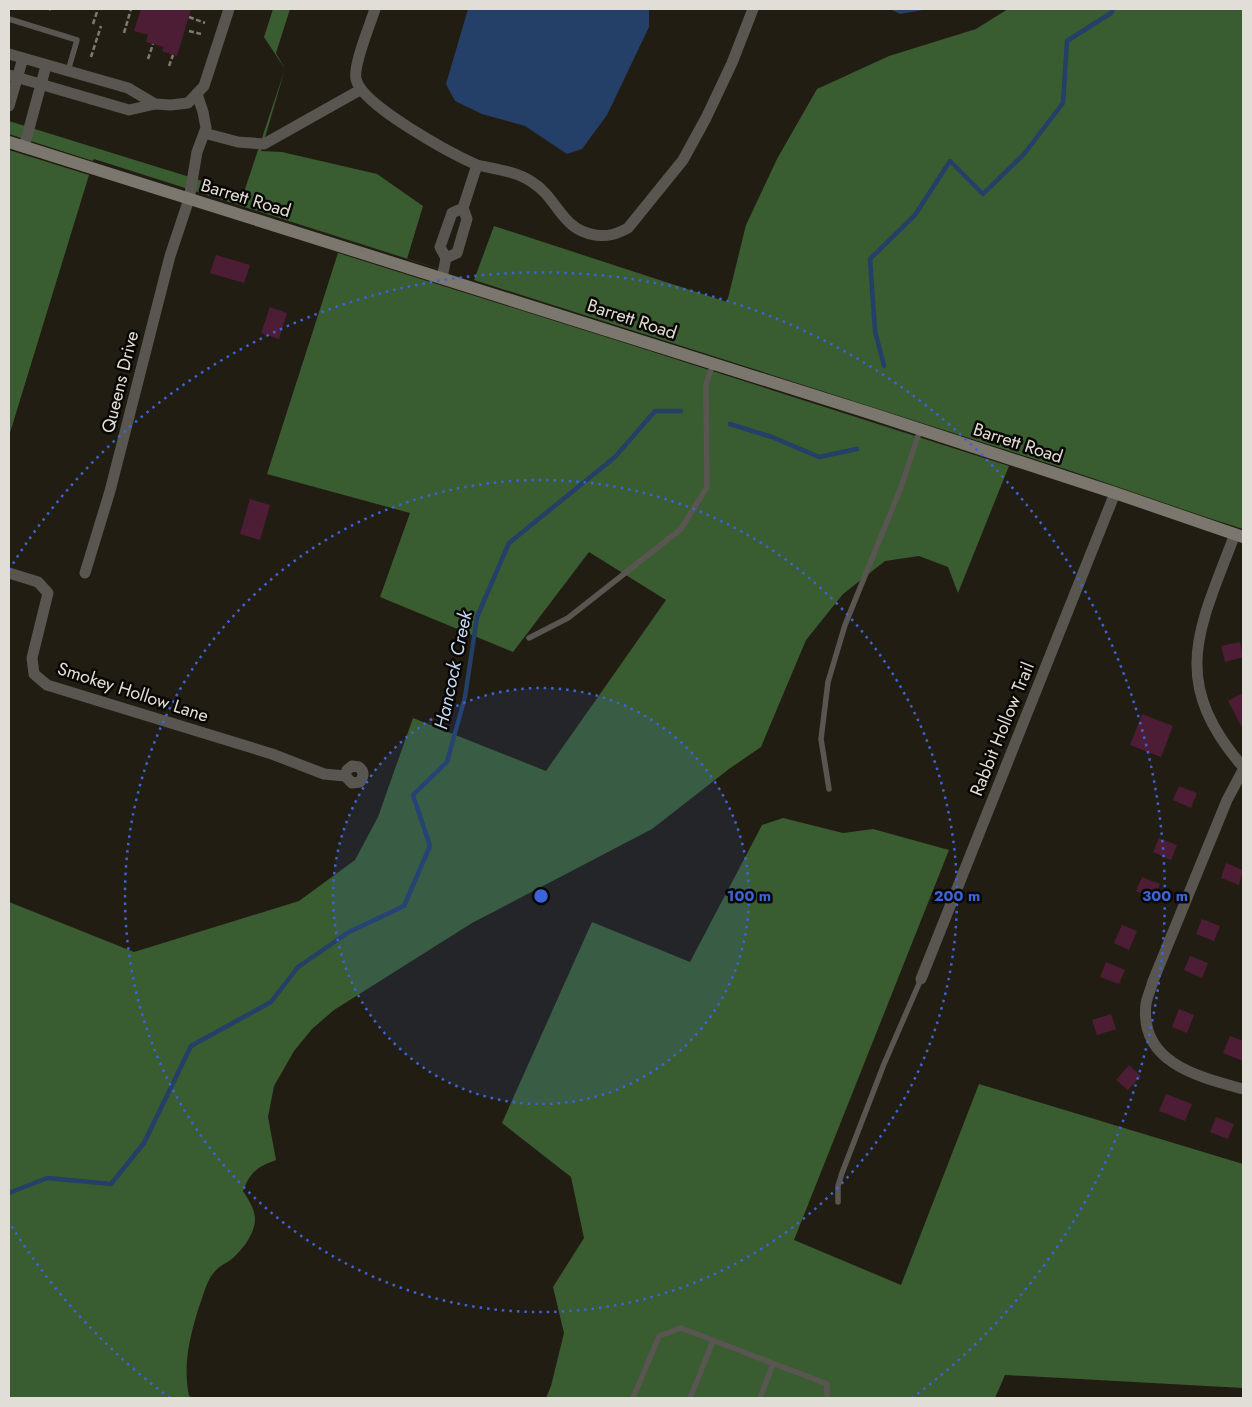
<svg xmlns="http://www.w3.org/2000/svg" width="1252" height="1407" viewBox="0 0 1252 1407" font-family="Jost,sans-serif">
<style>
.forest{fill:#3a5c31}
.water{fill:#243f68}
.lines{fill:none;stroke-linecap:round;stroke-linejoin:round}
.stream{stroke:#243f68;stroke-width:4.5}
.building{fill:#4d1d36}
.path{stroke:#7e7a71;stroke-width:2.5;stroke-dasharray:5 2.5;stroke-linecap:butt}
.lane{stroke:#595651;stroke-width:5.5}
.street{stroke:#595651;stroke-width:11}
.secondary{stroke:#7b776e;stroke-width:12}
.ring{fill:none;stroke:#3a64d8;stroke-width:2.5;stroke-dasharray:2.5 5}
.labels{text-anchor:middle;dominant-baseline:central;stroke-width:5;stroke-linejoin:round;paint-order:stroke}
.street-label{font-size:18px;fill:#e1ded7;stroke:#090704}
.water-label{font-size:19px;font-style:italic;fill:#c6d8f4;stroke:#090704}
.centre{fill:#3a64d8;stroke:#090704;stroke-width:2.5}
.ring-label{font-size:15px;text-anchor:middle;font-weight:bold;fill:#3a64d8;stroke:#090704;stroke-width:5;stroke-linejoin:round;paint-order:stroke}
</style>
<rect width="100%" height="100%" fill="#221d12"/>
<path class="forest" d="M273,9h17l-14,44 9,16 -24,82 21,1 95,22 46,32 -16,53 67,21 20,-54 233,76 19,-77 31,-66 40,-70 72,-33 87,-27 32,-20h235v520c-73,-23 -145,-50 -218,-73 -310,-100 -621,-198 -931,-297l-1,2 -84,-27v-13l229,71h6l41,-123 -21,-32z
M9,150l80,25 -80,261z
M338,253l290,91 381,122 -51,127 -10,-26 -29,-11 -34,5 -42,33 -37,46 -45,107 -32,22 -77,60 -180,94 -138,87 -22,19 -18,22 -20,35 -6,31 8,43c-19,7 -26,12 -33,31 5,8 12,18 12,28 0,14 -12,30 -22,39 -10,8 -15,7 -23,20 -5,9 -8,21 -12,32 -9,30 -15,55 -9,86l5,2h-185v-496l125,50 165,-51 56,-41 23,-43 35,-99 133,53 120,-171 -77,-48 -76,100 -133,-55 30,-84 -143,-39z
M783,818l60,15 30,-4 76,21 -155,390 107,45 78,-201 264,80v224l-238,-13 -10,23h-449l5,-12 13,-53 -11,-46 31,-49 -13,-61 -69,-54 90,-201 98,40 72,-137z"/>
<path class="water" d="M468,9h181v18l-42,88 -25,34 -15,5 -42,-28 -43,-12 -27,-13 -9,-17z
M890,9h39l-29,5z"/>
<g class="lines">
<path class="stream" d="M884,366l-9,-35 -5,-72 45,-44 35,-54 33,33 41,-40 39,-51 4,-62 44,-28 2,-4
M730,424l42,13 47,20 38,-8
M9,1193l38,-15 64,6 33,-41 47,-97 80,-44 27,-35 51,-35 55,-26 26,-60 -17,-51 34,-33 18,-65 12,-80 32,-74 106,-86 40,-46h26"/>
</g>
<path class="building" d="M141,9h50l-14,47 -15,-5 2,-4 -18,-5 2,-7 -14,-4z
M216,255l34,10 -6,18 -34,-10z
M270,307l17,6 -8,26 -18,-6z
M250,499l20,6 -10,35 -20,-6z
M1240,642l3,15 -18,5 -4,-16z
M1243,693v36l-15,-28z
M1142,714l31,12 -12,31 -31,-12z
M1179,786l18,7 -6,15 -18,-8z
M1159,838l18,7 -6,15 -18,-8z
M1226,863l17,7 -4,15 -18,-7z
M1142,877l18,7 -6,15 -18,-8z
M1202,919l18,7 -6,15 -18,-7z
M1122,925l15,6 -8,19 -15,-7z
M1190,956l18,7 -6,15 -18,-8z
M1106,962l19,8 -6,14 -19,-7z
M1179,1009l15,6 -7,18 -15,-6z
M1111,1014l5,15 -19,6 -5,-15z
M1230,1036l13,5v20l-20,-8z
M1129,1065l12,11 -13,14 -12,-10z
M1166,1094l26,10 -7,17 -26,-10z
M1216,1117l18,7 -6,15 -18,-7z"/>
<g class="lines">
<path class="path" d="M49,10l1,-1
M189,17l16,6
M93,24l5,-15
M189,31l12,3
M124,33l7,-24
M91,57l10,-31
M148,59l5,-15
M169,66l4,-11"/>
<path class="lane" d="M9,19l68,21 -9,31
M529,638l39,-20 113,-89 26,-42 -1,-102 7,-22
M829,789l-8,-50 7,-57 17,-57 56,-138 19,-57
M838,1202v-16l4,-13 42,-109 37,-85
M633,1398l26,-62 22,-8 146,56v14
M690,1398l23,-57
M760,1398l13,-34"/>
<path class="street" d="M375,9c-5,16 -22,56 -19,70 5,26 96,75 121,86l-14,43
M9,54l119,34 27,16
M9,75l120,35 26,-6 16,1 17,-2 16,-17 25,-77
M9,106l14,-48
M204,133l34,9 26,2 96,-54
M24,147l22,-81
M477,165c18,4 39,6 55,17 26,16 29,48 63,53 13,2 22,-1 33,-7l55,-68 23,-42 26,-55 21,-54
M442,278l4,-20 -6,-11 12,-34 11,-5 4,11 -10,34 -11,5
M1235,534c-36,95 -67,146 8,233
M9,573l29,9 10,11 -16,65 2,16 13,11 225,69 52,20 21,2 7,7 8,-1c4,-6 4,-11 -1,-15l-7,-1 -5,4 -2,6
M85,573l25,-82 60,-235 19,-57 8,-47 9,-24 -3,-16 -6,-18
M1243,770l-16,30 -74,181c-2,8 -6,16 -7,23 -7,59 53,73 97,85
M921,979l194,-486"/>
<path class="secondary" d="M9,142l864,272 242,79 128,44"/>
</g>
<circle cx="541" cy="896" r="208" fill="#3a64d8" fill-opacity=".12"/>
<g class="ring">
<circle cx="541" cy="896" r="208"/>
<circle cx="541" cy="896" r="416"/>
<path d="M170 1398A624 624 0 0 1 9 1222M9 570A624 624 0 1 1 912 1398"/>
</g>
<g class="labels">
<g class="street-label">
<text transform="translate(246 198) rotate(17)">Barrett Road</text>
<text transform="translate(632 319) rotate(18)">Barrett Road</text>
<text transform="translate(120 382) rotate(-76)">Queens Drive</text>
<text transform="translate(1018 443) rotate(18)">Barrett Road</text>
<text transform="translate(133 692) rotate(18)">Smokey Hollow Lane</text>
<text transform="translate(1002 729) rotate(-68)">Rabbit Hollow Trail</text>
</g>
<g class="water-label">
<text transform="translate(453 670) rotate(-78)">Hancock Creek</text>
</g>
</g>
<circle cx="541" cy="896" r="8" class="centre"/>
<g class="ring-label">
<text x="749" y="901">100 m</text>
<text x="957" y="901">200 m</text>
<text x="1165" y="901">300 m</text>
</g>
<rect width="1252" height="1407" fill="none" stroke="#e1ded7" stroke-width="20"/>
</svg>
